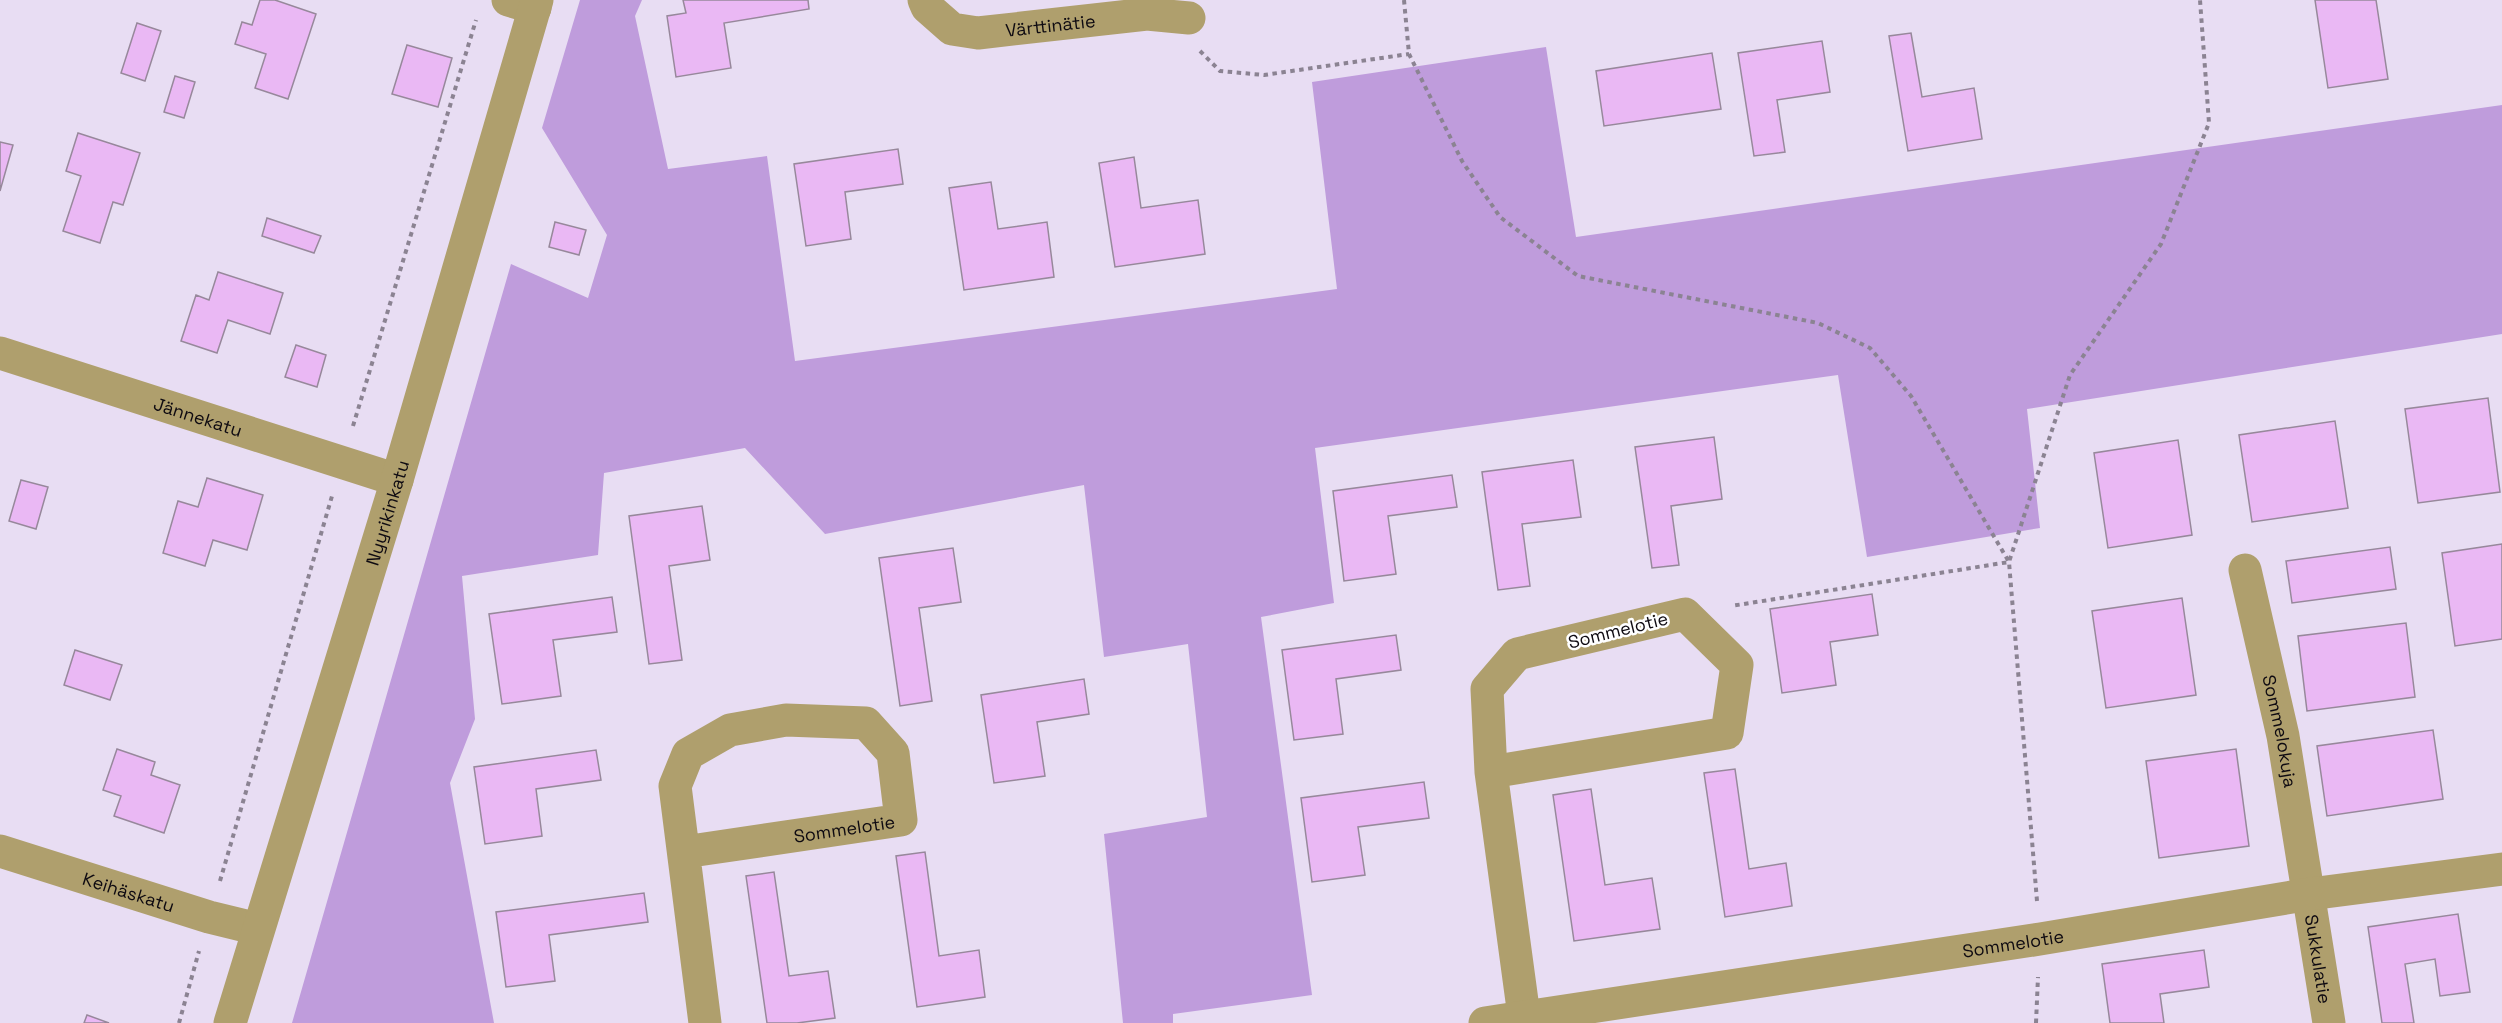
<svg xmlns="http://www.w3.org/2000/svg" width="2502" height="1023" viewBox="0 0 2502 1023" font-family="'Space Grotesk',sans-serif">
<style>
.forest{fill:#bf9cdc}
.building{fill:#eab8f4;stroke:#97889b;stroke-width:1.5}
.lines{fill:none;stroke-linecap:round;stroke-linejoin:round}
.path{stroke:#8b8392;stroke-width:4;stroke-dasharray:4.5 4.5;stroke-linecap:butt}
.minor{stroke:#af9f6d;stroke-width:33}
.labels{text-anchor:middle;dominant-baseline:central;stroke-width:5;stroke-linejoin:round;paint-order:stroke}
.street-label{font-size:18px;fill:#0e0a11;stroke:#fff}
</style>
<rect width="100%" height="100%" fill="#e8ddf3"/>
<path class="forest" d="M580,0h62l-7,16 33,153 99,-13 28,205 542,-72 -25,-207 234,-35 30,190 926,-132v229l-475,75 13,119 -173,29 -29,-182 -523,73 19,155 -73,14 51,378 -139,19v9h-50l-19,-189 103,-17 -19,-173 -84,13 -20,-172 -259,49 -80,-86 -141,25 -6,82 -136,21 13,143 -25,64 44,240h-202l219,-759 77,34 19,-63 -65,-107z"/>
<path class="building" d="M260,0h15l41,14 -28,85 -33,-11 11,-34 -31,-10 7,-22 10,3z
M683,0h125l1,9 -85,14 7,45 -55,9 -9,-61 19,-3z
M2315,0h61l12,79 -60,9z
M137,23l24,8 -16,50 -24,-8z
M1911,33l11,64 52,-9 8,51 -74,12 -19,-115z
M1822,41l8,51 -53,8 8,52 -31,4 -16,-103z
M407,45l45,13 -14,49 -46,-13z
M1712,53l9,56 -117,17 -8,-55z
M175,76l20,6 -11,36 -20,-6z
M78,133l62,20 -17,52 -10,-3 -13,41 -37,-12 18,-55 -15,-5z
M0,142l13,3 -13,46z
M898,149l5,35 -58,8 6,47 -45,7 -12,-82z
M1134,157l7,51 57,-8 7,54 -90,13 -16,-104z
M991,182l7,47 49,-7 7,55 -90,13 -15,-102z
M267,218l54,18 -7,17 -52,-17z
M555,222l31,8 -7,25 -30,-8z
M218,272l65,21 -13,41 -42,-14 -11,33 -36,-12 15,-46 13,5z
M296,345l30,10 -9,32 -32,-10z
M2488,398l12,94 -82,11 -13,-94z
M2335,421l13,87 -96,14 -13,-87z
M1714,437l8,62 -51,7 8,59 -27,3 -17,-121z
M2178,440l14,95 -84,13 -14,-95z
M1573,460l8,57 -59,7 8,62 -32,4 -16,-118z
M1452,475l5,32 -69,9 8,58 -52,7 -11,-90z
M207,478l56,17 -16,55 -34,-10 -8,26 -42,-13 15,-52 20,6z
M21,480l27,7 -12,42 -27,-8z
M702,506l8,54 -41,6 13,94 -33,4 -20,-148z
M2502,544v95l-47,7 -13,-93z
M2390,547l6,42 -104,14 -6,-42z
M953,548l8,54 -42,6 13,93 -32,5 -21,-148z
M1872,594l6,41 -48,7 6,43 -54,8 -12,-84z
M612,597l5,35 -64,8 8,56 -59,8 -13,-90z
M2182,598l14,97 -90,13 -14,-97z
M2406,623l9,74 -108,14 -9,-75z
M1396,635l5,35 -65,9 7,55 -49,6 -12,-90z
M75,650l47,15 -12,35 -46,-15z
M1084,679l5,35 -52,8 8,54 -51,7 -13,-88z
M2433,730l10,69 -116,17 -10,-70z
M117,749l38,13 -4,13 29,10 -16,48 -50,-17 7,-20 -18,-6z
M2236,749l13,97 -90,12 -13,-97z
M596,750l5,30 -65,9 6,47 -57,8 -11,-77z
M1735,769l14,100 37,-6 6,43 -67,11 -21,-144z
M1424,782l5,36 -71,9 7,48 -53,7 -11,-84z
M1591,789l14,96 47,-7 8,51 -86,12 -21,-146z
M925,852l14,104 40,-6 6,47 -68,10 -21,-151z
M774,872l15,104 39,-5 7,47 -38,5h-30l-21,-147z
M644,893l4,29 -99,13 6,46 -49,6 -10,-75z
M2458,914l12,78 -30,4 -5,-37 -30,5 9,59h-32l-14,-96z
M2204,950l5,37 -49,7 4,29h-54l-8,-59z
M87,1015l22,8h-25z"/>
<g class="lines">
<path class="path" d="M1404,0l5,54 53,107 38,56 78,59 240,47 52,25 41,48 98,166 -278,44
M1200,51l20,20 44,4 145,-21
M353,426l123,-406
M220,881l112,-385
M2037,901l-28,-339 61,-187 91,-131 48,-121 -9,-123
M179,1023l20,-72
M2036,1023l2,-46"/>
<g class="minor">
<path d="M508,0l27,8"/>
<path id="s1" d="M924,0l3,7 25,22 26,4 169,-19 42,4"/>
<path id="s2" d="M0,353l397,127"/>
<path id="s3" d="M2245,570l38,166 46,287"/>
<path d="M1491,772l236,-39 10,-68 -52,-51 -168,40 -30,35 4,83 33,244"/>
<path id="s4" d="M0,851l209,66 49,12"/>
<path id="s5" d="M684,852l217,-32 -8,-67 -27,-30 -80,-3 -56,10 -42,24 -13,32 30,237"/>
<path id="s6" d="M230,1023l167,-543 140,-480"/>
<path id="s7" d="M1485,1023l555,-84 270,-45 192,-25"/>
</g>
</g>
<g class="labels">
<g class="street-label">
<text stroke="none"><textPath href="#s1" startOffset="140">Värttinätie</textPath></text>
<text stroke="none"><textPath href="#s2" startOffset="208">Jännekatu</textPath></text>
<text stroke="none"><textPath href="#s6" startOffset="534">Nyyrikinkatu</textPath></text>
<text transform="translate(1618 630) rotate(-14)">Sommelotie</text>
<text stroke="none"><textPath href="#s3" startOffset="165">Sommelokuja</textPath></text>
<text stroke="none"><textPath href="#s5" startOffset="162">Sommelotie</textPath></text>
<text stroke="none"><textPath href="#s4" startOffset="135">Keihäskatu</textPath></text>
<text stroke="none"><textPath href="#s7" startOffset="534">Sommelotie</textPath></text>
<text stroke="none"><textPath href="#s3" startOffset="396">Sukkulatie</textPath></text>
</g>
</g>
</svg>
